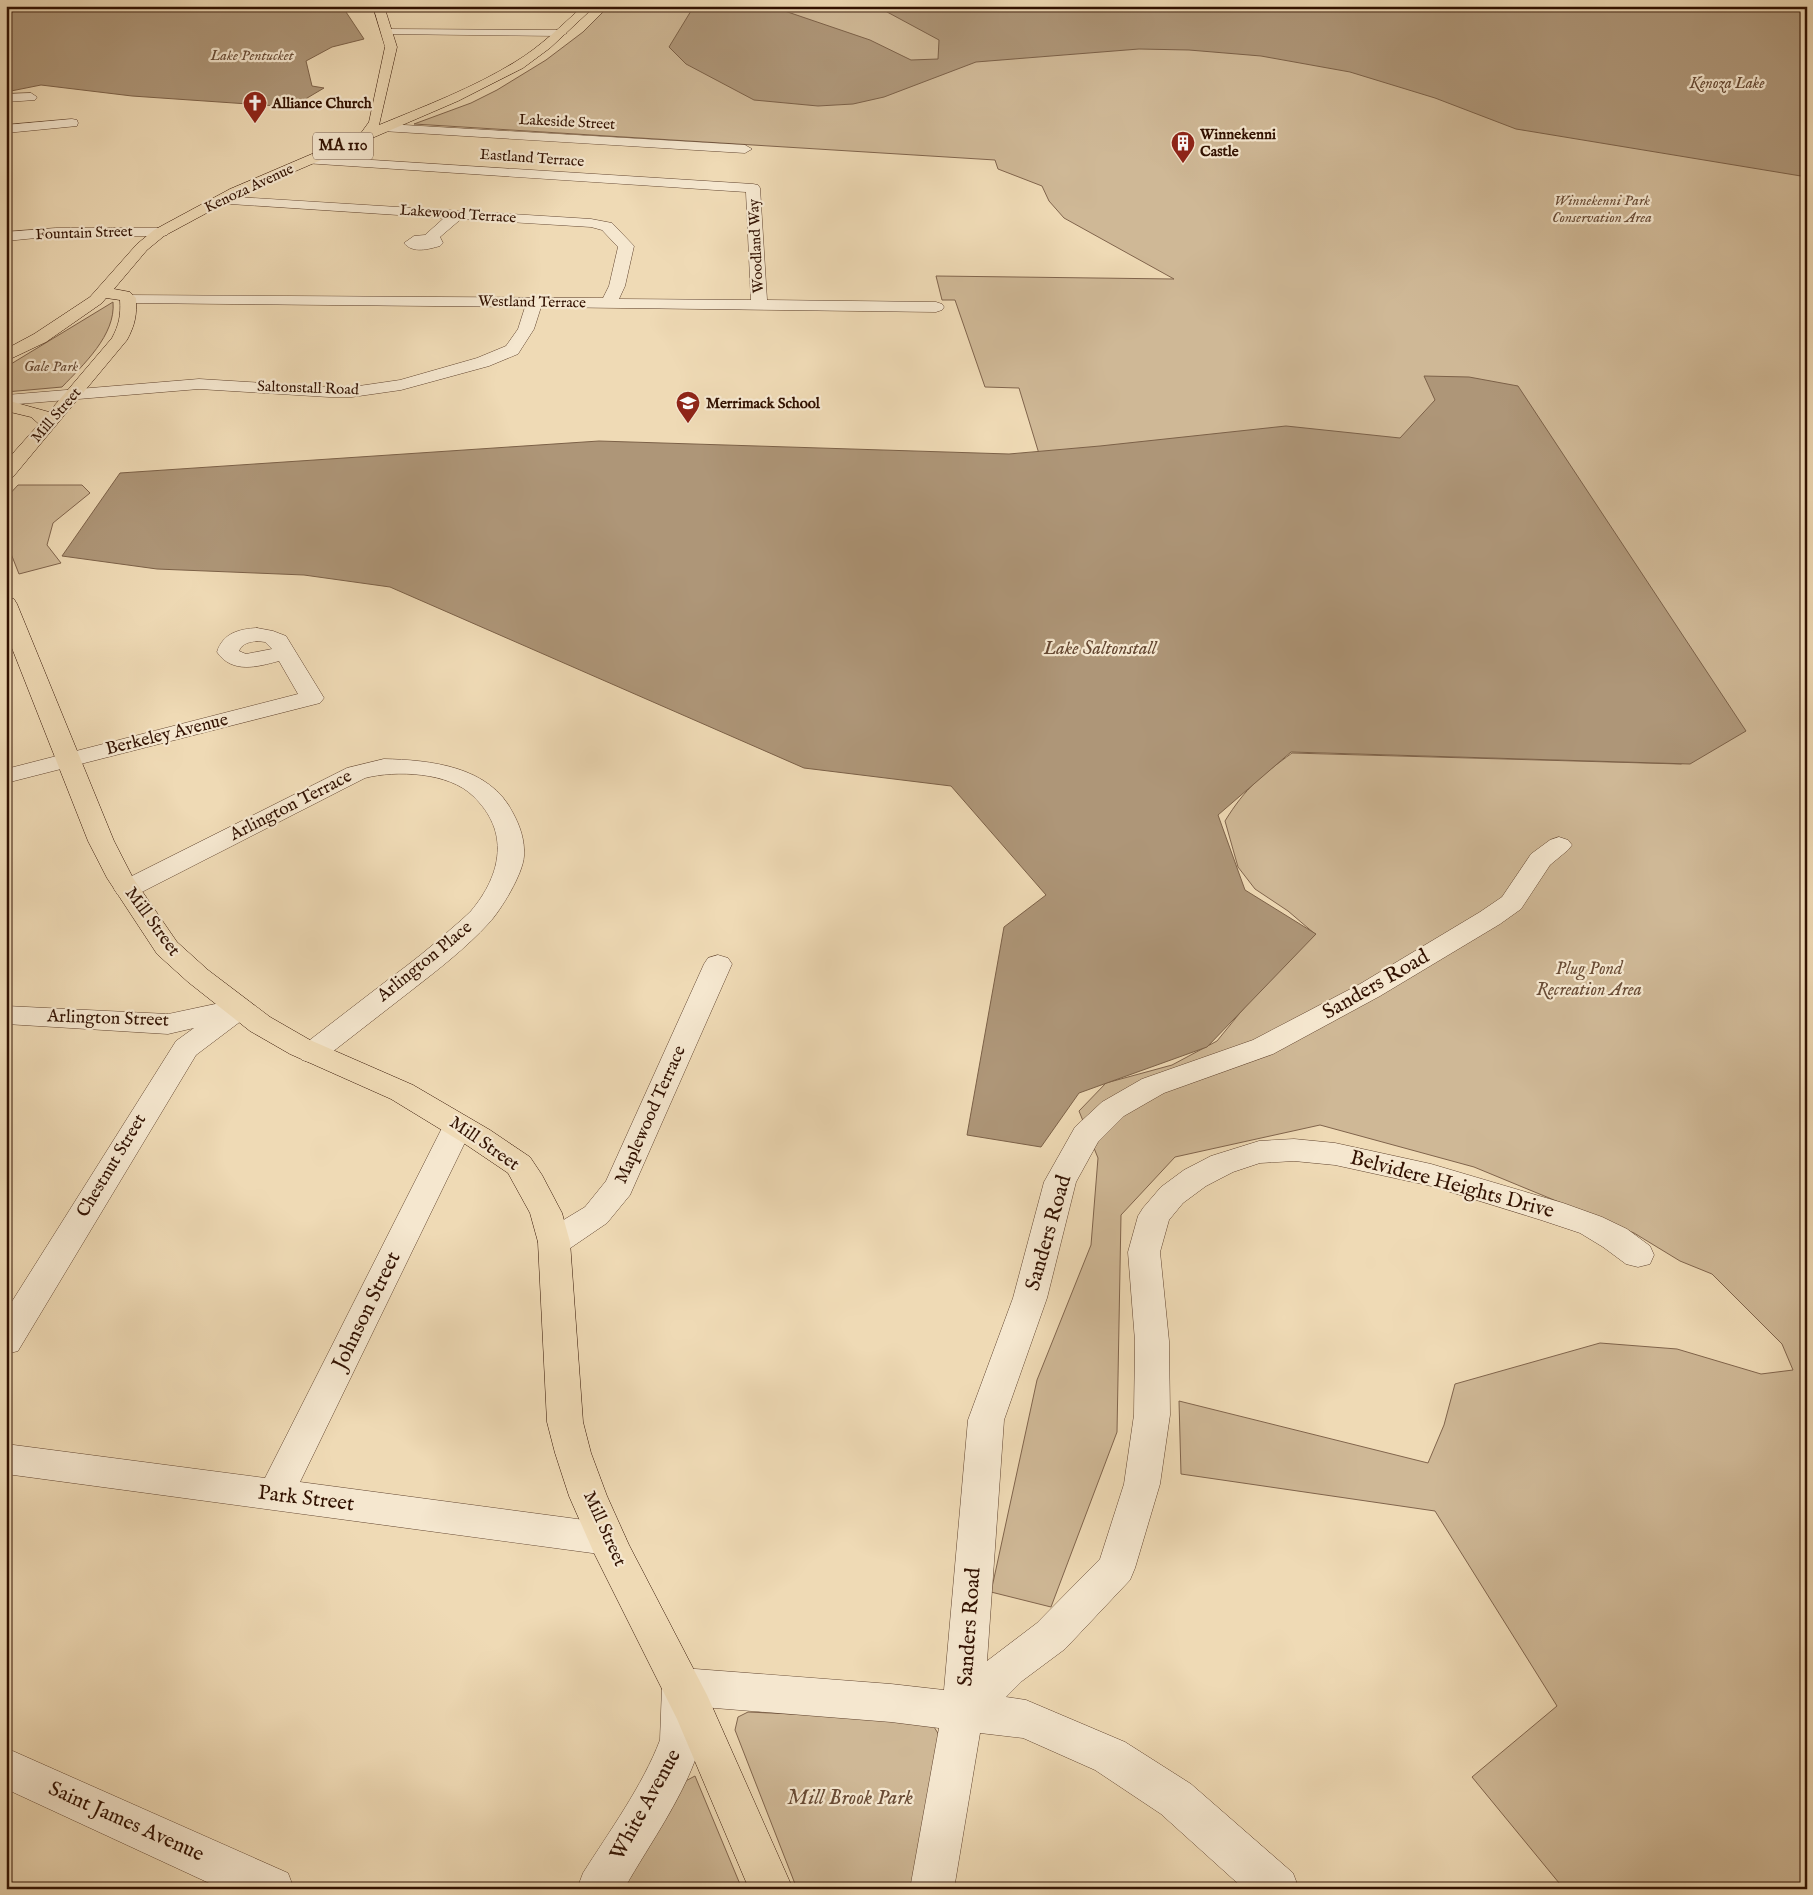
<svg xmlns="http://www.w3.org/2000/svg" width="1813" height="1895" viewBox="0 0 1813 1895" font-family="'IM FELL English',serif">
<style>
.green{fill:#cfb896;stroke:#80644c}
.water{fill:#ae9678;stroke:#7c6148}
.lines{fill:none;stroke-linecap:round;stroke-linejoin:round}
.minor-casing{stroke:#60432e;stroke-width:1}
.major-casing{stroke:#311101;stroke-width:1}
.minor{fill:#f5e7cf;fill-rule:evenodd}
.major{fill:#efdab5;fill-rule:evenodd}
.labels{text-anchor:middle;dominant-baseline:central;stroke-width:4.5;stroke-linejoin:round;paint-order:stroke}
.far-park-label{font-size:15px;font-style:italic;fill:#684b35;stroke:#f5e7cf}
.far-poi-label{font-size:15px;font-weight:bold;fill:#311101;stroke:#f5e7cf;text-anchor:start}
.far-street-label{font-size:15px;fill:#311101;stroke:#f5e7cf}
.far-water-label{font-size:16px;font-style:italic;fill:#634631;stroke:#f5e7cf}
.shield{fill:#f5e7cf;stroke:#6c513f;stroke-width:1}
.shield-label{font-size:16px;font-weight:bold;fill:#311101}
.street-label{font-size:18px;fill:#311101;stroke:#f5e7cf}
.park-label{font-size:18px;font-style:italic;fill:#684b35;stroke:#f5e7cf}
.water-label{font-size:19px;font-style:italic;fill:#634631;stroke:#f5e7cf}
.near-street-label{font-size:21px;fill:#311101;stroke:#f5e7cf}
.near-park-label{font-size:21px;font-style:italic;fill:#684b35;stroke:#f5e7cf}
</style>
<rect width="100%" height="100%" fill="#efdab5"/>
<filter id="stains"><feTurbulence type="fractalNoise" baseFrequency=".004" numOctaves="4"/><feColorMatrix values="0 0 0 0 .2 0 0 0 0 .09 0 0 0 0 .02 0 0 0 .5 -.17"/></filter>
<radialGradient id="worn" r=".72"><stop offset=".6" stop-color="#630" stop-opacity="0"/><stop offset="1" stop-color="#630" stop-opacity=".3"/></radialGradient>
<path class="green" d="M609,6h1198v1883h-243l-92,-112 85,-71 -122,-195 -254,-37 -2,-73 249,62 16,-38 11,-41 145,-41 77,6 84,25 32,-4 -11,-26 -70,-70 -32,-13 -46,-28 -160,-66 -154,-42 -145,32 -54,58 -4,217 -66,175 -60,-15 46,-212 54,-135 7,-87 -19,-47 27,-28 66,-18 45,-24 36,-44 62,-63 -27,-23 -33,-22 -17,-22 -13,-46c21,-34 36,-45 67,-68l389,11 22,-9 -258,-351 -39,41 -366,12 -21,-69 -34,-1 -30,-87h-13l-6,-24 238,3 -110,-61 -15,-17 -7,-15 -44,-17 -3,-9 -581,-36 57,-21 26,-13 49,-30 37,-28z
M113,302c3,33 -30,63 -51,85l-56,5v-25z
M18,485h64l8,8 -37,30 -6,22 14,18 -42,11 -13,-33v-43z
M748,1712l175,8 11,7 9,14 -30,148h-116l-62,-159 3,-13z
M695,1776l47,113h-123l57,-103z"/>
<path class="water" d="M6,6h336l22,33 -32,8 -26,14 6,25 12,2 -32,19 -160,-11 -91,-11 -35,7z
M694,6h35l5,3 15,-3 24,1 97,33 41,20 27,-1 1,-19 -63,-34h931v171l-291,-48 -81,-31 -85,-26 -89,-16 -72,-6 -50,-1 -163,13 -92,35 -31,7 -35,2 -64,-6 -68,-36 -17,-17z
M1424,376l45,1 49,9 228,345 -56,33 -399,-12 -73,63 27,75 71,44 -109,113 -128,46 -38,54 -74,-12 37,-208 42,-32 -95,-109 -147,-18 -414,-181 -86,-12 -147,-6 -95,-13 58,-83 479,-32 410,13 91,-8 186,-20 114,12 35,-38z"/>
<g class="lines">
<defs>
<path id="minor" d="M373,7l215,-1 3,3 -5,3 -208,-2z
M387,29l174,1 6,3 -6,3 -178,-2 -2,-2z
M31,93l6,4 -2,3 -29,2v-8z
M72,119l5,1 1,3 -1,3 -71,7v-8z
M387,124l358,21 7,4 -7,4 -363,-22 -2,-3z
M309,156l444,28 5,1 2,3 7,112 169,2 6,2 2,3 -2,3 -6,2 -395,-5 -7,22 -16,25 -29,12 -88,24 -49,7h-23l-130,-8 -193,16v-10l193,-16 130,8h23l48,-7 77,-22 29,-12 12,-17 7,-22 -397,-4 -6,-2 -2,-3 2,-3 481,3 6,-12 9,-39 -16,-17 -11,-3 -130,-8 -21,18 3,6 -3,3c-11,3 -27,8 -36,-3l10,-7 11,-1 19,-17 -229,-15 -2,-3 2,-3 5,-1 371,23 21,4 22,23 -9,40 -6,13 132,1 -5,-108 -442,-29 -2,-3z
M56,228h106l5,1 2,3 -2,3 -5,1h-106l-50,5v-9z
M257,628l16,3 13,5 38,62 -4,5 -314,80v-14l292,-75 -19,-33c-22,6 -47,13 -62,-9 6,-19 22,-23 40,-24zM257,641l8,1 7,7 -26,5 -7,-3c3,-8 11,-9 18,-10z
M384,759c46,1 106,7 129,54 7,13 12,27 11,43 -1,18 -23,54 -35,67 -23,25 -50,46 -77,67 -30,23 -60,47 -90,70l-10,3 -10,-3 -5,-7 5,-7c29,-22 58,-45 87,-67 22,-16 42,-32 62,-50 7,-6 14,-12 20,-18 31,-37 39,-80 2,-115 -24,-24 -77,-26 -108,-18l-229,117 -9,2 -9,-2 -4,-6 4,-6 229,-115z
M1559,837l9,3 4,5 -4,5 -18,15 -29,44 -21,15 -120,72 -107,58 -109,39 -40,23 -26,26 -22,40 -29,116 -43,122 -17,241 50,-38 63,-64 24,-75 10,-69 1,-74 -7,-89 10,-36 5,-8 18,-21 23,-17 27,-14 48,-15 35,-2 41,4 96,21 132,39 39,14 25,12 23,17 4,9 -4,9 -12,3 -12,-3 -23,-17 -23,-14 -39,-13 -110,-34 -96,-21 -41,-4 -34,2 -27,9 -27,14 -23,17 -14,17 -9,32 9,89 1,74 -10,69 -25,84 -5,12 -65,69 -43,32 -16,16 20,3 99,42 66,42 102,89 6,16h-55l-83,-75 -66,-44 -72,-32 -43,-5 -26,156h-44l29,-161 -48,-6 -189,-15c0,11 2,25 -1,35 -14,51 -51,101 -77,147h-47l6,-16c26,-41 60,-88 77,-133l2,-53 6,-13 14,-6 209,16 53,6 24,-270 45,-122 31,-116 31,-55 27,-25 40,-23 111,-39 107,-56 120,-72 22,-15 29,-43 19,-14z
M718,955l10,3 4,6 -102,231 -23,28 -41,28 -12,3 -12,-3 -4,-9 4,-9 43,-26 21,-26 98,-217 4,-6z
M239,999l10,2 4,7 -4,7 -53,40 -178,296 -12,3v-43l170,-270 18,-13 -26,6 -162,-10v-18l162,8z
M458,1115l11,3 4,8 -173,356 307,41 13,4 6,12 -6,12 -13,4 -601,-81v-30l259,34 178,-352 4,-8z
M6,1748l282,125 6,16h-72l-216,-100z"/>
<path id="major" d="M373,6h11l13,41 -18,78c46,-19 94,-37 136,-63 25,-15 46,-36 68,-56h12l-45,42 -27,20 -65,33 -218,94 -76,41 -17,14 -33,39 16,3 6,6c1,17 -1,27 -9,42l-114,137 -7,2v-18l33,-37 -8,-7 -25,-6v-11l43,12 63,-74c7,-13 9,-23 8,-38l-14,-2 -4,5 -56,39 -40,19v-12l28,-15 56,-37 47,-53 17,-14 76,-41 131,-56 8,-11 16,-75z
M6,598l8,1 3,5 97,237 19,37 44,64 31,28 62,47 40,23 103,45 77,45 40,27 12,18 20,38 8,29 13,180 8,31 16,43 22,49 78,150 86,194h-44l-72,-170 -83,-166 -25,-57 -14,-43 -8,-31 -9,-180 -8,-29 -22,-40 -40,-27 -77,-47 -101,-45 -40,-23 -62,-49 -31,-28 -50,-76 -19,-37 -82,-208z"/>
</defs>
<use href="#minor" class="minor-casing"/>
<use href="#major" class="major-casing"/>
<use href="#minor" class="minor"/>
<use href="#major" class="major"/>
</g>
<defs>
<symbol id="church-pin" viewBox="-11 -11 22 30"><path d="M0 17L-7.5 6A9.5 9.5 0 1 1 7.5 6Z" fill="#8f2418" stroke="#f5e7cf"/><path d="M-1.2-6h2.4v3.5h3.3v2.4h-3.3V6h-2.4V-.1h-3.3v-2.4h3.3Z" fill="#fff"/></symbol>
<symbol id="building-pin" viewBox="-11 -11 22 30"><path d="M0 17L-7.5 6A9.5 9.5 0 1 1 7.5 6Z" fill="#8f2418" stroke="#f5e7cf"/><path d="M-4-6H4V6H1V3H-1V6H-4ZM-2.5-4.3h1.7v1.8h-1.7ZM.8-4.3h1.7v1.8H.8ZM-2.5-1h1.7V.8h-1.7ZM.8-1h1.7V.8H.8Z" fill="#fff"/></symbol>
<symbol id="school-pin" viewBox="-11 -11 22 30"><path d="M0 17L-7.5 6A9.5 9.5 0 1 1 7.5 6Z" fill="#8f2418" stroke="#f5e7cf"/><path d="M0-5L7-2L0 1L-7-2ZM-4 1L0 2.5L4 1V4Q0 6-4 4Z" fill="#fff"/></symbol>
</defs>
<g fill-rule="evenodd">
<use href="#church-pin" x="241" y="89" width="28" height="38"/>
<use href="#building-pin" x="1169" y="129" width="28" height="38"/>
<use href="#school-pin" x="674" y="389" width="28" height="38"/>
</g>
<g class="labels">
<g class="far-park-label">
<text x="252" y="55">Lake Pentucket</text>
<text x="1602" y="200">Winnekenni Park<tspan x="1602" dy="17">Conservation Area</tspan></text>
<text x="51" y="366">Gale Park</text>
</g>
<g class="far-poi-label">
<text x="272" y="103">Alliance Church</text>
<text x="1200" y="134">Winnekenni<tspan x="1200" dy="17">Castle</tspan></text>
<text x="706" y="403">Merrimack School</text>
</g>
<g class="far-street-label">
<text transform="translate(567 122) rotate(3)">Lakeside Street</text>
<text transform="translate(532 158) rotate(4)">Eastland Terrace</text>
<text transform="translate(249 188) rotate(-25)">Kenoza Avenue</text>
<text transform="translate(458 214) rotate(4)">Lakewood Terrace</text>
<text transform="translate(84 233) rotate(-2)">Fountain Street</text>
<text transform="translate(756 246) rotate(-93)">Woodland Way</text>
<text transform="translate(532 302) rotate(1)">Westland Terrace</text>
<text transform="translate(308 388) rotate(2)">Saltonstall Road</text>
<text transform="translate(56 415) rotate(-49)">Mill Street</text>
</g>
<g class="far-water-label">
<text x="1727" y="84">Kenoza Lake</text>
</g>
<rect class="shield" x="313" y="132.5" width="60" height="27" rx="4"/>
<g class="shield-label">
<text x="343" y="146">MA 110</text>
</g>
<g class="street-label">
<text transform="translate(167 735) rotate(-14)">Berkeley Avenue</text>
<text transform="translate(291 806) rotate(-27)">Arlington Terrace</text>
<text transform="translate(152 922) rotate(54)">Mill Street</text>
<text transform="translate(425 962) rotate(-39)">Arlington Place</text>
<text transform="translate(108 1019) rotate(2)">Arlington Street</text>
<text transform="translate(651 1115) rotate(-66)">Maplewood Terrace</text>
<text transform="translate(484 1144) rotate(35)">Mill Street</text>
<text transform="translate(112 1166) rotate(-59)">Chestnut Street</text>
<text transform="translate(604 1529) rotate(66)">Mill Street</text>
</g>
<g class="park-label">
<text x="1589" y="969">Plug Pond<tspan x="1589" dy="21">Recreation Area</tspan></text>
</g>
<g class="water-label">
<text x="1100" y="649">Lake Saltonstall</text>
</g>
<g class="near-street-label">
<text transform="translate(1376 985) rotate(-30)">Sanders Road</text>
<text transform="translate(1452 1185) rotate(15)">Belvidere Heights Drive</text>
<text transform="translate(1049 1233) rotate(-74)">Sanders Road</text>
<text transform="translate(367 1311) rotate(-64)">Johnson Street</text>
<text transform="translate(306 1499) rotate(7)">Park Street</text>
<text transform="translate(970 1627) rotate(-86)">Sanders Road</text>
<text transform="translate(646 1805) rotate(-61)">White Avenue</text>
<text transform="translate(126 1822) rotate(24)">Saint James Avenue</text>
</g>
<g class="near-park-label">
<text x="850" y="1798">Mill Brook Park</text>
</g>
</g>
<rect width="1813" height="1895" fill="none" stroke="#efdab5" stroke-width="25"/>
<rect x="8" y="8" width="1798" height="1880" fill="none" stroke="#311101" stroke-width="2.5"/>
<rect x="12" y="12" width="1788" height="1870" fill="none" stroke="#311101"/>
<rect width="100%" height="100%" filter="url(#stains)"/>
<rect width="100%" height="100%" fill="url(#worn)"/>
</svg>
